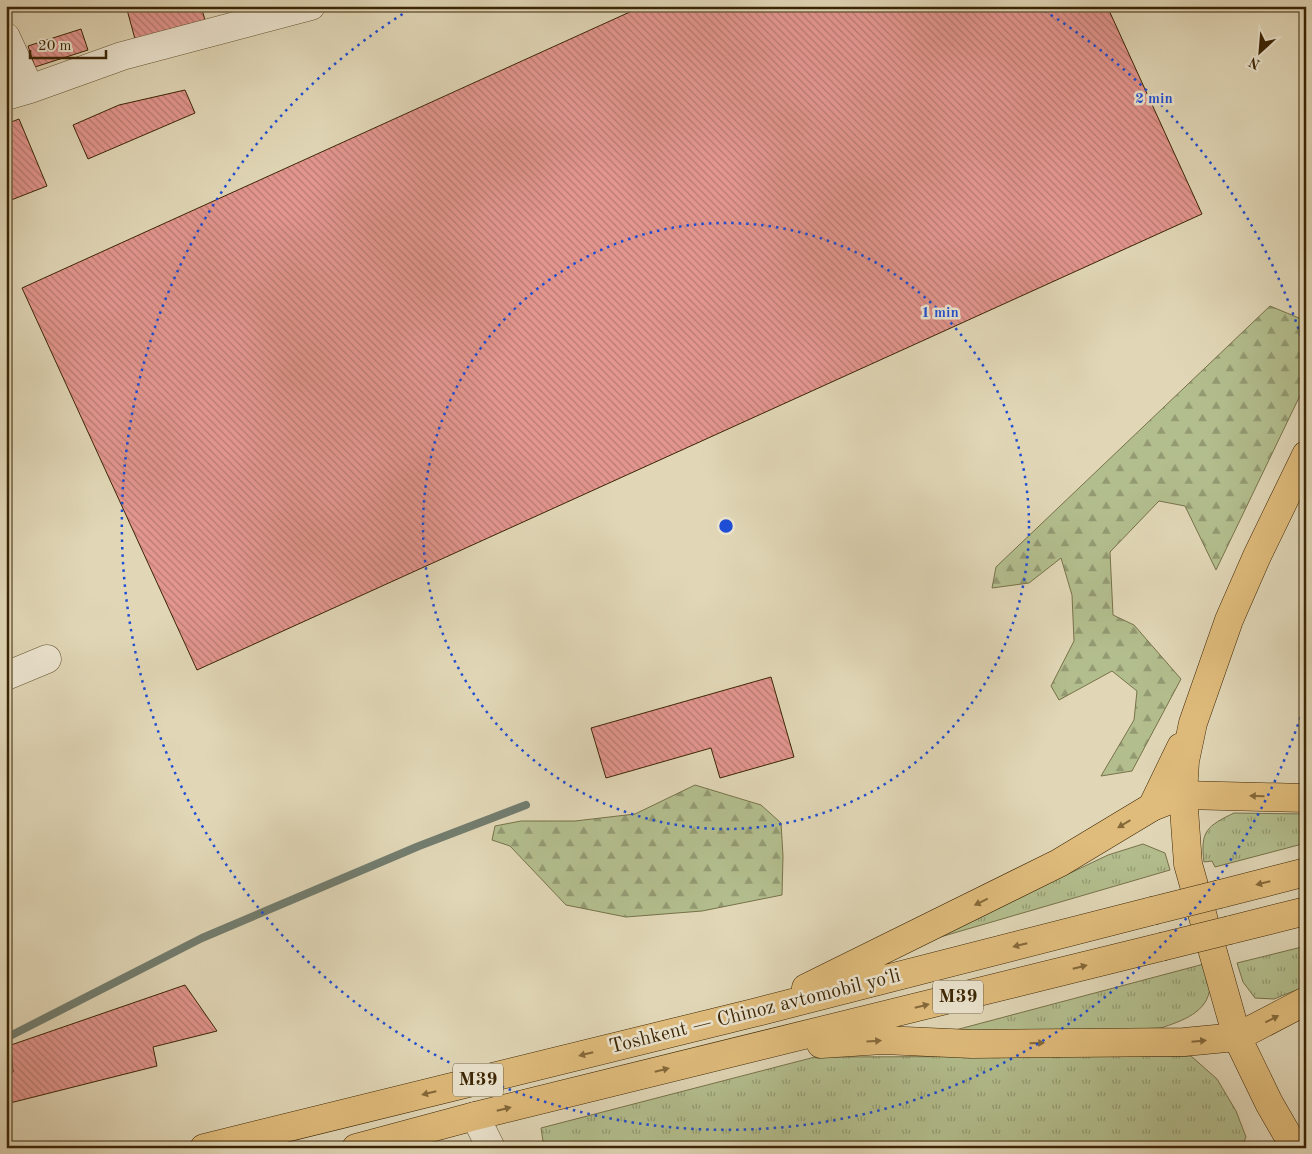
<svg xmlns="http://www.w3.org/2000/svg" width="1312" height="1154" viewBox="0 0 1312 1154" font-family="'Old Standard TT',serif">
<style>
.grass{fill:url(#grass-tufts);stroke:#777249}
.forest{fill:url(#forest-firs);stroke:#777249}
.lines{fill:none;stroke-linecap:round;stroke-linejoin:round}
.stream{stroke:#727d6f;stroke-width:8}
.building{fill:url(#building-back-hatch);stroke:#3b2504}
.minor-casing{stroke:#645231;stroke-width:29}
.major-casing{stroke:#3b2504;stroke-width:29}
.highway-casing{stroke:#3b2504;stroke-width:29}
.minor{stroke:#ece5d0;stroke-width:28}
.major{stroke:#e0bc7c;stroke-width:28}
.highway{stroke:#e0bc7c;stroke-width:28}
.highway-bridge-casing{stroke:#3b2504;stroke-width:29;stroke-linecap:butt}
.highway-bridge{stroke:#e0bc7c;stroke-width:28}
.oneway{fill:#85693a}
.ring{fill:none;stroke:#1d4ed8;stroke-width:2.5;stroke-dasharray:2.5 5}
.labels{text-anchor:middle;dominant-baseline:central;stroke-width:5;stroke-linejoin:round;paint-order:stroke}
.shield{fill:#ece5d0;stroke:#705f41;stroke-width:1}
.shield-label{font-size:19px;font-weight:bold;fill:#3b2504}
.street-label{font-size:20px;fill:#3b2504;stroke:#ece5d0}
.centre{fill:#1d4ed8;stroke:#ece5d0;stroke-width:2.5}
.ring-label{font-size:15px;text-anchor:middle;font-weight:bold;fill:#1d4ed8;stroke:#ece5d0;stroke-width:5;stroke-linejoin:round;paint-order:stroke}
</style>
<defs>
<pattern id="grass-tufts" width="24" height="20" patternUnits="userSpaceOnUse" patternTransform="scale(1.25)"><rect width="24" height="20" fill="#b3be8e"/><path d="M3 7l-1-3M5 7V3M7 7l1-3M15 17l-1-3M17 17v-4M19 17l1-3" fill="none" stroke="#939a72"/></pattern>
<pattern id="forest-firs" width="22" height="20" patternUnits="userSpaceOnUse" patternTransform="scale(1.25)"><rect width="22" height="20" fill="#b3be8e"/><path d="M5 1l3.5 6h-7zM16 11l3.5 6h-7z" fill="#939a72"/></pattern>
<pattern id="building-back-hatch" width="6" height="6" patternUnits="userSpaceOnUse" patternTransform="scale(1.25)"><rect width="6" height="6" fill="#e3968f"/><path d="M-1 5l2 2M0 0l6 6M5-1l2 2" fill="none" stroke="#b97a73"/></pattern>
</defs>
<rect width="100%" height="100%" fill="#e1d7b7"/>
<filter id="stains"><feTurbulence type="fractalNoise" baseFrequency=".004" numOctaves="4"/><feColorMatrix values="0 0 0 0 .2 0 0 0 0 .09 0 0 0 0 .02 0 0 0 .5 -.17"/></filter>
<radialGradient id="worn" r=".72"><stop offset=".6" stop-color="#630" stop-opacity="0"/><stop offset="1" stop-color="#630" stop-opacity=".3"/></radialGradient>
<path class="grass" d="M1234,813l72,1v29l-91,24 -3,-6 -8,1c-4,-31 3,-36 30,-49z
M1143,844l22,9 5,17 -240,70 178,-85z
M1306,946v40l-32,13 -19,-1 -12,-16 -6,-19z
M1204,964c2,7 7,17 6,23 -2,26 -29,34 -49,41l-232,9z
M1191,1056l26,23 19,32 10,26 -4,9 -698,2 -3,-20 274,-71z"/>
<path class="forest" d="M1270,306l36,15v62l-90,187 -31,-64 -26,-5 -49,51 3,63 21,10 47,54 -49,92 -31,5 33,-56 3,-29 -25,-20 -53,29 -8,-14 23,-45 -2,-46 -11,-37 -32,25 -37,5 4,-21z
M695,785l66,20 20,18 2,33 -1,39 -80,16 -76,6 -60,-12 -56,-59 -18,-6 3,-14 26,-5h54l60,-7z"/>
<g class="lines">
<path class="stream" d="M6,1038l196,-100 217,-92 107,-41"/>
</g>
<path class="building" d="M126,6h75l4,14 -70,19z
M643,6h464l95,208 -1005,456 -175,-382z
M81,29l7,21 -53,17 -7,-21z
M185,90l10,23 -107,46 -15,-34 46,-20z
M19,119l28,67 -41,16v-78z
M771,677l23,80 -74,21 -9,-30 -105,30 -15,-50z
M185,985l32,46 -64,16 4,19 -151,38v-30l7,-2 -2,-27z"/>
<g class="lines">
<defs>
<path id="minor" d="M6,37l24,52
M6,96l24,-7 92,-33 189,-50
M6,676l41,-17
M475,1116l16,32"/>
<path id="major" d="M1152,807l29,-60
M1295,1148l-26,-45 -32,-66 -49,-173 -5,-69 2,-34 8,-38 36,-103 28,-64 49,-101"/>
<path id="highway" d="M1220,894l86,-22
M1230,930l76,-19
M806,988l253,-125 93,-56 31,-12 123,3
M821,1044l62,-4 89,4 212,-2 53,-5 69,-36
M204,1148l549,-135 399,-102
M356,1148l119,-32 686,-169"/>
</defs>
<use href="#minor" class="minor-casing"/>
<use href="#major" class="major-casing"/>
<use href="#highway" class="highway-casing"/>
<use href="#minor" class="minor"/>
<use href="#major" class="major"/>
<use href="#highway" class="highway"/>
<defs>
<path id="highway-bridge" d="M1152,911l68,-17
M1161,947l69,-17"/>
</defs>
<use href="#highway-bridge" class="highway-bridge-casing"/>
<use href="#highway-bridge" class="highway-bridge"/>
</g>
<defs><path id="oneway-solid" d="M-6-.8H1V-3.2L6.5 0L1 3.2V.8H-6Z" transform="scale(1.25)"/></defs>
<g class="oneway">
<use href="#oneway-solid" transform="translate(1257 796) rotate(-178)"/>
<use href="#oneway-solid" transform="translate(1124 824) rotate(149)"/>
<use href="#oneway-solid" transform="translate(1263 883) rotate(166)"/>
<use href="#oneway-solid" transform="translate(981 902) rotate(154)"/>
<use href="#oneway-solid" transform="translate(1020 945) rotate(166)"/>
<use href="#oneway-solid" transform="translate(1080 967) rotate(-14)"/>
<use href="#oneway-solid" transform="translate(922 1006) rotate(-14)"/>
<use href="#oneway-solid" transform="translate(1272 1019) rotate(-27)"/>
<use href="#oneway-solid" transform="translate(874 1041) rotate(-3)"/>
<use href="#oneway-solid" transform="translate(1199 1041) rotate(-5)"/>
<use href="#oneway-solid" transform="translate(1037 1043) rotate(-1)"/>
<use href="#oneway-solid" transform="translate(586 1054) rotate(166)"/>
<use href="#oneway-solid" transform="translate(662 1070) rotate(-14)"/>
<use href="#oneway-solid" transform="translate(429 1093) rotate(166)"/>
<use href="#oneway-solid" transform="translate(504 1109) rotate(-14)"/>
</g>
<g class="ring">
<circle cx="726" cy="526" r="303"/>
<path d="M1305 703A605 605 0 1 1 414 7M1038 7A605 605 0 0 1 1305 349"/>
</g>
<g class="labels">
<g class="shield">
<rect x="933" y="980.5" width="50" height="33" rx="4"/>
<rect x="453" y="1063.5" width="50" height="33" rx="4"/>
</g>
<g class="shield-label">
<text x="958" y="997">M39</text>
<text x="478" y="1080">M39</text>
</g>
<g class="street-label">
<text transform="translate(755 1012) rotate(-14)">Toshkent — Chinoz avtomobil yoʻli</text>
</g>
</g>
<circle cx="726" cy="526" r="8" class="centre"/>
<g class="ring-label">
<text x="1154" y="103">2 min</text>
<text x="940" y="317">1 min</text>
</g>
<rect width="1312" height="1154" fill="none" stroke="#e1d7b7" stroke-width="25"/>
<rect x="8" y="8" width="1297" height="1139" fill="none" stroke="#3b2504" stroke-width="2.5"/>
<rect x="12" y="12" width="1287" height="1129" fill="none" stroke="#3b2504"/>
<g transform="translate(1260 52) rotate(206)" stroke="#ece5d0" stroke-width="4" paint-order="stroke">
<path d="M0-4L9 19L0 12L-9 19Z" fill="#3b2504"/>
<text y="-8" font-size="14" font-weight="bold" text-anchor="middle" fill="#3b2504">N</text>
</g>
<path d="M30 50v8h76v-8" fill="none" stroke="#3b2504" stroke-width="2.5"/>
<text x="38" y="50" font-size="15" fill="#3b2504" stroke="#ece5d0" stroke-width="4" paint-order="stroke">20 m</text>
<rect width="100%" height="100%" filter="url(#stains)"/>
<rect width="100%" height="100%" fill="url(#worn)"/>
</svg>
